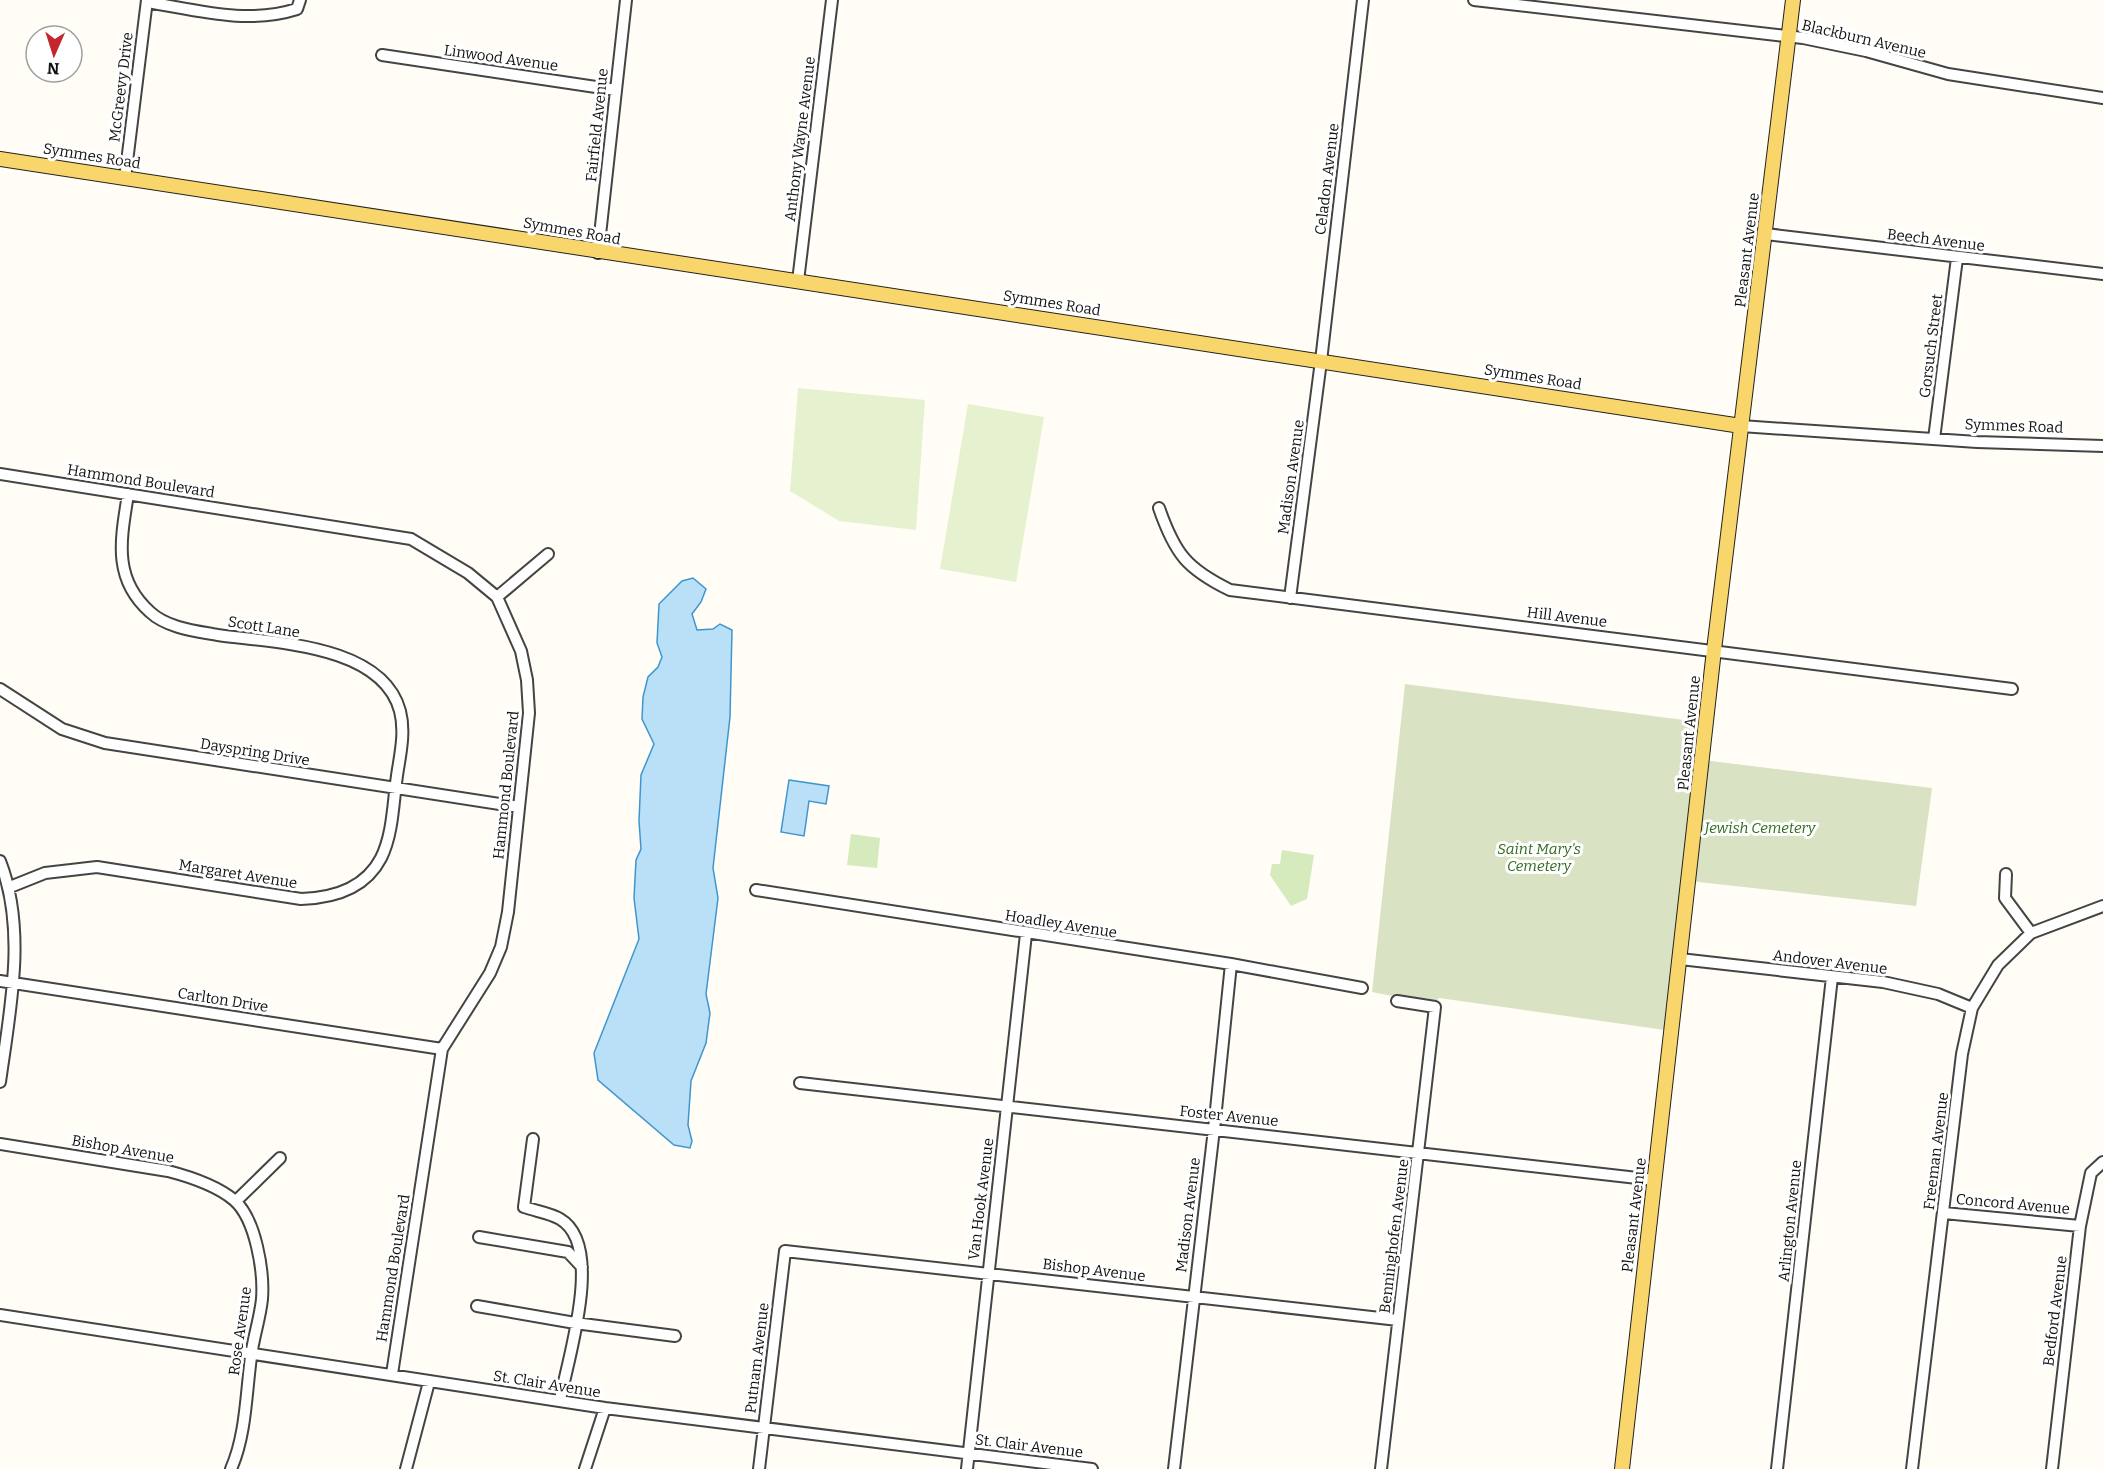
<svg xmlns="http://www.w3.org/2000/svg" width="2103" height="1469" viewBox="0 0 2103 1469" font-family="Bitter,serif">
<style>
.green{fill:#d5ebbd}
.cemetery{fill:#d9e3c4}
.pitch{fill:#e6f2cf}
.water{fill:#b9e0f7;stroke:#3f96cf;stroke-width:1.5}
.lines{fill:none;stroke-linecap:round;stroke-linejoin:round}
.minor-casing{stroke:#444;stroke-width:14}
.major-casing{stroke:#222;stroke-width:16}
.minor{stroke:#fff;stroke-width:10}
.major{stroke:#f9d66b;stroke-width:14}
.labels{text-anchor:middle;dominant-baseline:central;stroke-width:6;stroke-linejoin:round;paint-order:stroke}
.street-label{font-size:15px;fill:#111;stroke:#fff}
.park-label{font-size:15px;font-style:italic;fill:#2f6b1f;stroke:#fff}
</style>
<rect width="100%" height="100%" fill="#fffdf5"/>
<path class="green" d="M851,834l29,4 -3,30 -30,-3z
M1282,850l32,5 -7,44 -16,7 -21,-31 2,-11h8z"/>
<path class="cemetery" d="M1405,684l302,39 -4,37 229,28 -16,118 -227,-25 -17,150 -233,-33 -5,6 -62,-12z"/>
<path class="pitch" d="M798,388l127,12 -9,130 -77,-9 -49,-30z
M968,404l76,13 -28,165 -76,-13z"/>
<path class="water" d="M693,578l13,11 -5,13 -9,12 5,16 16,-1 7,-5 12,6 -2,87 -17,151 5,30 -12,96 4,19 -4,30 -15,38 -3,44 4,16 -2,7 -16,-3 -76,-65 -4,-27 45,-114 -5,-41 2,-38 5,-11 -2,-28 2,-46 13,-31 -12,-25 1,-22 5,-20 10,-10 4,-10 -5,-14 2,-39 23,-23z
M789,780l40,6 -3,18 -17,-3 -5,35 -23,-4z"/>
<g class="lines">
<defs>
<path id="minor" d="M1474,0l329,38 63,13 82,23 155,24
M147,2c50,8 100,23 150,7l3,-9
M382,55l234,35
M125,178l22,-178
M1766,234l337,40
M598,253l28,-253
M798,281l34,-281
M1741,426l236,16 126,4
M1934,439l23,-181
M0,474l411,65 57,34 29,24 24,54 6,29 2,33 -21,199 -7,35 -11,26 -48,76 -50,325
M1159,508c16,46 28,61 71,82l782,99
M497,597l51,-43
M1290,598l31,-237 42,-361
M0,689l62,40 43,14 414,64
M0,861c27,69 10,149 0,221
M2006,874l-1,24 26,35
M10,887l35,-14 52,-6 204,32c32,-1 64,-10 80,-41 13,-26 12,-60 17,-89 3,-18 7,-39 2,-58 -18,-67 -127,-68 -182,-76 -22,-4 -51,-7 -68,-23 -38,-34 -29,-73 -22,-118
M756,890l475,74 131,24
M1680,959l203,23 55,12 34,14
M0,981l442,68
M800,1083l855,97
M533,1139l-9,68c11,4 26,6 36,12 45,26 8,139 0,181
M0,1144l168,27c23,6 48,14 66,29 22,19 30,72 28,99 -2,20 -9,39 -11,58 -5,37 -5,78 -20,112
M236,1201l44,-43
M1944,1213l136,13
M479,1237l89,15 14,15
M477,1306l98,17 100,13
M0,1315l605,93 487,61
M406,1469l23,-87
M585,1469l20,-61
M759,1469l26,-218 613,69
M967,1469l59,-535
M1174,1469l40,-340 17,-165
M1381,1469l54,-462 -38,-6
M1777,1469l55,-492
M1912,1469l50,-415 10,-46 26,-43 33,-32 72,-27
M2052,1469l28,-243 11,-53 12,-11"/>
<path id="major" d="M0,159l1741,267
M1622,1469l92,-819 79,-650"/>
</defs>
<use href="#minor" class="minor-casing"/>
<use href="#major" class="major-casing"/>
<use href="#minor" class="minor"/>
<use href="#major" class="major"/>
</g>
<g class="labels">
<g class="street-label">
<text transform="translate(1864 39) rotate(13)">Blackburn Avenue</text>
<text transform="translate(501 58) rotate(8)">Linwood Avenue</text>
<text transform="translate(121 87) rotate(-83)">McGreevy Drive</text>
<text transform="translate(597 125) rotate(-84)">Fairfield Avenue</text>
<text transform="translate(800 139) rotate(-83)">Anthony Wayne Avenue</text>
<text transform="translate(92 156) rotate(9)">Symmes Road</text>
<text transform="translate(1327 179) rotate(-83)">Celadon Avenue</text>
<text transform="translate(572 231) rotate(10)">Symmes Road</text>
<text transform="translate(1936 240) rotate(7)">Beech Avenue</text>
<text transform="translate(1747 250) rotate(-83)">Pleasant Avenue</text>
<text transform="translate(1052 303) rotate(9)">Symmes Road</text>
<text transform="translate(1931 346) rotate(-83)">Gorsuch Street</text>
<text transform="translate(1533 377) rotate(9)">Symmes Road</text>
<text transform="translate(2014 426) rotate(2)">Symmes Road</text>
<text transform="translate(1291 477) rotate(-82)">Madison Avenue</text>
<text transform="translate(141 481) rotate(9)">Hammond Boulevard</text>
<text transform="translate(1567 617) rotate(7)">Hill Avenue</text>
<text transform="translate(264 627) rotate(9)">Scott Lane</text>
<text transform="translate(1689 733) rotate(-84)">Pleasant Avenue</text>
<text transform="translate(255 752) rotate(9)">Dayspring Drive</text>
<text transform="translate(506 785) rotate(-84)">Hammond Boulevard</text>
<text transform="translate(238 874) rotate(9)">Margaret Avenue</text>
<text transform="translate(1061 924) rotate(9)">Hoadley Avenue</text>
<text transform="translate(1830 962) rotate(7)">Andover Avenue</text>
<text transform="translate(223 1000) rotate(9)">Carlton Drive</text>
<text transform="translate(1229 1116) rotate(6)">Foster Avenue</text>
<text transform="translate(123 1149) rotate(10)">Bishop Avenue</text>
<text transform="translate(1936 1151) rotate(-83)">Freeman Avenue</text>
<text transform="translate(981 1199) rotate(-83)">Van Hook Avenue</text>
<text transform="translate(2013 1204) rotate(5)">Concord Avenue</text>
<text transform="translate(1188 1215) rotate(-83)">Madison Avenue</text>
<text transform="translate(1634 1215) rotate(-83)">Pleasant Avenue</text>
<text transform="translate(1790 1221) rotate(-84)">Arlington Avenue</text>
<text transform="translate(1394 1236) rotate(-83)">Benninghofen Avenue</text>
<text transform="translate(393 1268) rotate(-81)">Hammond Boulevard</text>
<text transform="translate(1094 1270) rotate(7)">Bishop Avenue</text>
<text transform="translate(2055 1311) rotate(-83)">Bedford Avenue</text>
<text transform="translate(240 1331) rotate(-82)">Rose Avenue</text>
<text transform="translate(757 1358) rotate(-83)">Putnam Avenue</text>
<text transform="translate(547 1384) rotate(9)">St. Clair Avenue</text>
<text transform="translate(1029 1446) rotate(7)">St. Clair Avenue</text>
</g>
<g class="park-label">
<text x="1760" y="828">Jewish Cemetery</text>
<text x="1539" y="849">Saint Mary’s<tspan x="1539" dy="17">Cemetery</tspan></text>
</g>
</g>
<g transform="translate(54 54) rotate(183)"><circle r="28" fill="#ffffff" stroke="#a0a0a0" stroke-width="1.5"/>
<path d="M0-4.5L10 22L0 15L-10 22Z" fill="#c4262e"/>
<text y="-9" font-size="16" font-weight="bold" text-anchor="middle" fill="#111111">N</text>
</g>
</svg>
